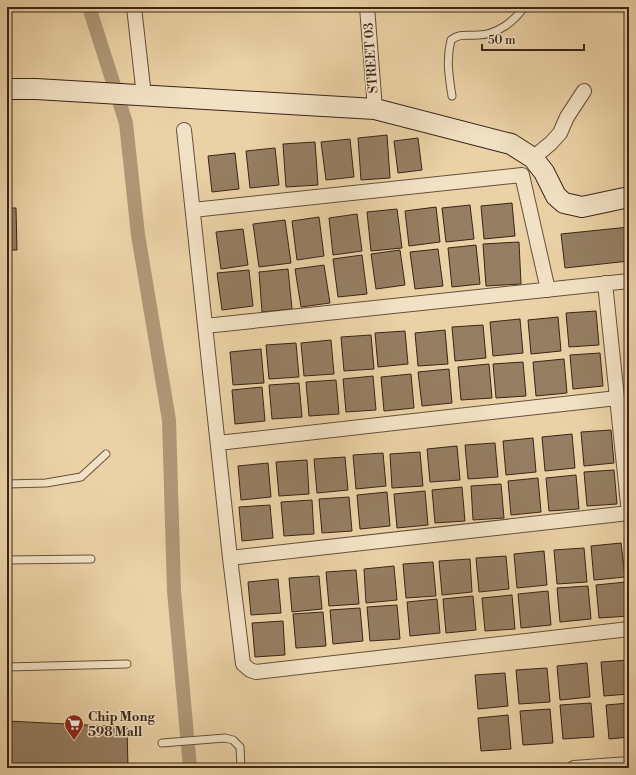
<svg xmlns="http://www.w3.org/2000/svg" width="636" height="775" viewBox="0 0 636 775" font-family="'Libre Bodoni',serif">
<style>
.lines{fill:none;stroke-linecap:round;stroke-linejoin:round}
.canal{stroke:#af9776;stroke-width:14}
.building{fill:#967e62;stroke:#3a2419}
.lane-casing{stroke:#66503c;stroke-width:9}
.street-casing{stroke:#66503c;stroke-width:16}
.secondary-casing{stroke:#3a2419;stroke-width:22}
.lane{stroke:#f2e2c5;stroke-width:7}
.street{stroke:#f2e2c5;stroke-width:14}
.secondary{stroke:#f2e2c5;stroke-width:20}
.labels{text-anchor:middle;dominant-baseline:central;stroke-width:3;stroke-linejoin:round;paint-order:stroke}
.street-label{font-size:13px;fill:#3a2419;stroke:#f2e2c5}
.poi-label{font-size:13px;font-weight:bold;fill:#3a2419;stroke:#f2e2c5;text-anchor:start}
</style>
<rect width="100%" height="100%" fill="#ebd2a6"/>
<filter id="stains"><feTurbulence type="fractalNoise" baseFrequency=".005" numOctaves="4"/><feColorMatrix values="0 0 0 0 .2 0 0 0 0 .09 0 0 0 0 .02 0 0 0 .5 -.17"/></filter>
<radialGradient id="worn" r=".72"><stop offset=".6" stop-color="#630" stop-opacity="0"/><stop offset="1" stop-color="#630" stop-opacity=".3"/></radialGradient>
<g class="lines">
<path class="canal" d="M89,7l37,116 12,112 31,185 5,171 16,177"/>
</g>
<path class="building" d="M387,135l3,43 -29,2 -3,-42z
M418,138l4,32 -24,3 -4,-32z
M350,139l4,38 -28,3 -5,-38z
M315,142l3,43 -32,2 -3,-43z
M275,148l4,37 -29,3 -4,-37z
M235,153l4,36 -27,3 -4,-36z
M512,203l3,33 -31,3 -3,-33z
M470,205l4,34 -28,3 -4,-34z
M436,207l4,35 -31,4 -4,-35z
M7,208h9l1,42h-10z
M397,209l5,39 -31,3 -4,-39z
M357,214l5,37 -29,4 -4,-37z
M319,217l5,39 -27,4 -5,-39z
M285,220l6,43 -32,4 -6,-43z
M629,227v34l-64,7 -4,-34z
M243,229l5,36 -27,4 -5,-37z
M519,242l2,42 -35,2 -3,-42z
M476,245l4,39 -28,3 -4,-39z
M438,249l5,37 -28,3 -5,-37z
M400,250l5,35 -29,4 -5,-35z
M362,255l5,39 -29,3 -5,-38z
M324,265l6,38 -29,4 -6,-38z
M288,269l4,40 -30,3 -3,-40z
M249,270l4,36 -31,4 -5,-37z
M596,311l3,34 -30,2 -3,-34z
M558,317l3,34 -30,3 -3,-34z
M520,319l3,34 -30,3 -3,-34z
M483,325l3,33 -31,3 -3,-34z
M445,330l3,34 -30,2 -3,-33z
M405,331l3,33 -30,3 -3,-34z
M371,335l3,34 -30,2 -3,-34z
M331,340l3,34 -30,2 -3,-33z
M296,343l3,34 -30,2 -3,-34z
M261,349l3,34 -31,2 -3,-33z
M600,353l3,33 -30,3 -3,-34z
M564,359l3,34 -31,3 -3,-34z
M523,362l3,34 -30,2 -3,-34z
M489,364l3,34 -31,2 -3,-33z
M449,369l3,34 -30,3 -4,-34z
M411,374l3,34 -30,3 -3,-34z
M373,376l3,34 -30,2 -3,-33z
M336,380l3,34 -30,2 -3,-34z
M299,383l3,34 -30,2 -3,-34z
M262,387l3,34 -30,3 -3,-34z
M611,430l3,33 -30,3 -3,-34z
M572,434l3,34 -30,3 -3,-34z
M533,438l3,34 -30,3 -3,-34z
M495,443l3,34 -30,2 -3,-34z
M457,446l3,34 -30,2 -3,-33z
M420,452l3,34 -31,2 -2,-34z
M383,453l3,33 -30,3 -3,-34z
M345,457l3,33 -31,3 -3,-34z
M307,460l2,34 -30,2 -3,-34z
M268,463l3,34 -30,3 -3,-34z
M614,470l3,34 -30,2 -3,-34z
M576,475l3,34 -30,2 -3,-33z
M538,478l3,34 -30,3 -3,-34z
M501,484l3,34 -31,2 -2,-34z
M462,487l3,34 -30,2 -3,-33z
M425,491l3,34 -31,3 -3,-34z
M387,492l3,34 -30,3 -3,-34z
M349,497l3,34 -30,2 -3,-34z
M312,500l2,34 -30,2 -3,-34z
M270,505l3,33 -31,3 -3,-34z
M621,543l4,34 -31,3 -3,-34z
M584,548l3,34 -30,2 -3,-34z
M544,551l3,34 -30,3 -3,-34z
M506,556l3,33 -30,3 -3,-34z
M470,559l2,33 -30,3 -3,-34z
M433,562l3,34 -30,2 -3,-34z
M394,566l3,34 -31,3 -2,-34z
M356,570l3,34 -30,2 -3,-34z
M319,576l3,33 -30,3 -3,-34z
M278,579l3,34 -30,2 -3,-33z
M626,582l3,34 -30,2 -3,-33z
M588,586l3,33 -31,3 -3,-34z
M548,591l3,34 -30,3 -3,-34z
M512,595l3,34 -30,2 -3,-33z
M473,596l3,34 -30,3 -3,-34z
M437,599l3,34 -30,3 -3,-34z
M397,605l3,34 -30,2 -3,-34z
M360,608l3,33 -30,3 -3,-34z
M323,612l3,34 -30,2 -3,-34z
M283,621l2,34 -30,2 -3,-34z
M629,660v34l-25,2 -3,-34z
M587,663l3,34 -30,3 -3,-34z
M547,668l3,34 -31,2 -3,-34z
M505,673l3,33 -30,3 -3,-34z
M591,703l3,34 -31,2 -3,-34z
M629,703v34l-20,2 -3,-34z
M550,709l3,34 -30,2 -3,-34z
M508,715l3,34 -30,2 -3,-33z
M7,721l120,6 1,41h-121z"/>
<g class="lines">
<defs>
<path id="lane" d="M452,96c-3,-19 -6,-37 -1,-56 9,-7 16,-4 27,-5 18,0 36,-13 46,-28
M7,484l39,-1 35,-6 25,-23
M7,560l84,-1
M7,667l120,-3
M162,743l63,-5 8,2 7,7 1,21"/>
<path id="street" d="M134,7l10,89
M367,7l8,102
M184,130l46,428 13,106 7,6 6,2 373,-43
M533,158l18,-15 9,-10 7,-16 17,-26
M193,210l329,-35 26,115
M605,283l24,230
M205,326l424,-45
M218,443l399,-45
M230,558l399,-45
M574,768l55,-4"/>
<path id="secondary" d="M7,89h29l339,20 136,35 22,14 11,14 12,24 8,7 18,4 47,-10"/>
</defs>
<use href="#lane" class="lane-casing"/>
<use href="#street" class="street-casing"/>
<use href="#secondary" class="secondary-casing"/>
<use href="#lane" class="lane"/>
<use href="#street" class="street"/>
<use href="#secondary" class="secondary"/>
</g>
<defs>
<symbol id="supermarket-pin" viewBox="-11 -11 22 30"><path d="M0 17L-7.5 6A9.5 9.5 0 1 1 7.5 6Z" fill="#8f2418" stroke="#f2e2c5"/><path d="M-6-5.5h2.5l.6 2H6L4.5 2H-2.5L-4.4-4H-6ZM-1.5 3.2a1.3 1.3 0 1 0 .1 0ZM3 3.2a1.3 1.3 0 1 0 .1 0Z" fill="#fff"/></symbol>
</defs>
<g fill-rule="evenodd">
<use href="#supermarket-pin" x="63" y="713" width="22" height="30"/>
</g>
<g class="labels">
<g class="street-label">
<text transform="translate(371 58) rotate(-94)">STREET 03</text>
</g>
<g class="poi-label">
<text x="88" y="717">Chip Mong<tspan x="88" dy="15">598 Mall</tspan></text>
</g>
</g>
<rect width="636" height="775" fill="none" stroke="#ebd2a6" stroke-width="24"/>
<rect x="8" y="8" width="620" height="759" fill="none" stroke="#3a2419" stroke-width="2"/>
<rect x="12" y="12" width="612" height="751" fill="none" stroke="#3a2419"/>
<path d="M482 44v6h102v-6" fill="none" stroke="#3a2419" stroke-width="2"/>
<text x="488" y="44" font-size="12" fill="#3a2419" stroke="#f2e2c5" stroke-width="3" paint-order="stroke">50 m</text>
<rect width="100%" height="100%" filter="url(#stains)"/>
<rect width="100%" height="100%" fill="url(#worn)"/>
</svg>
